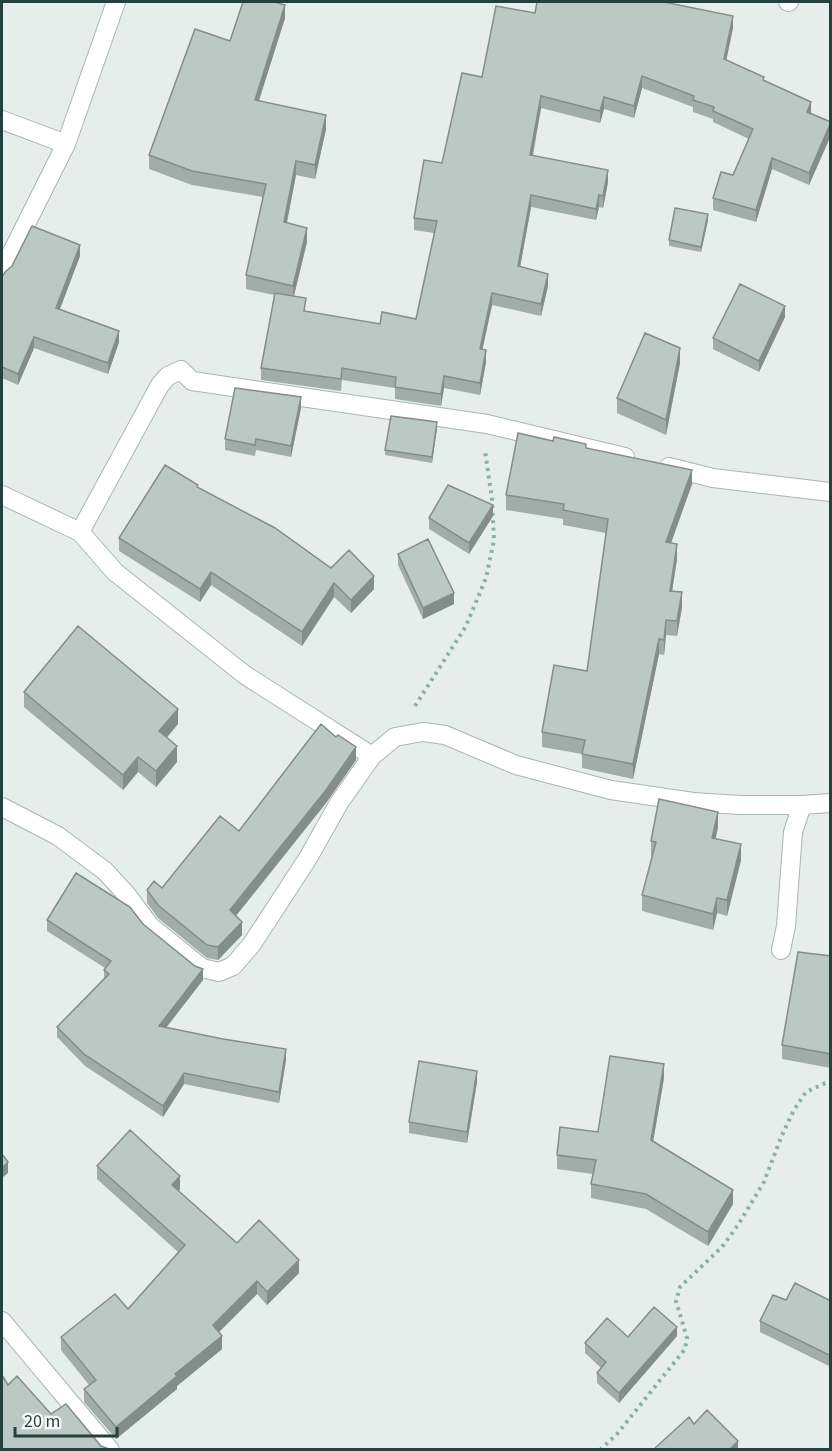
<svg xmlns="http://www.w3.org/2000/svg" width="832" height="1451" viewBox="0 0 832 1451" font-family="'Source Sans 3',sans-serif">
<style>
.lines{fill:none;stroke-linecap:round;stroke-linejoin:round}
.minor-casing{stroke:#a8b6b4;stroke-width:20}
.path{stroke:#88b1aa;stroke-width:4;stroke-dasharray:3 4.5;stroke-linecap:butt}
.minor{stroke:#fff;stroke-width:18}
.wall{fill:#a1ada9}
.shaded-wall{fill:#838d8a}
.building{fill:#bbc9c5;stroke:#838d8a;stroke-width:1.5}
</style>
<rect width="100%" height="100%" fill="#e6eeec"/>
<g class="lines">
<defs>
<path id="minor" d="M788,2h1
M2,120l64,24
M2,272l64,-128 50,-142
M669,467l44,11 117,14
M2,495l78,37 35,40 130,103 127,81
M80,532l80,-147 8,-9 13,-6 11,11 295,43 138,33
M2,807l56,29 47,35 22,24 23,31 52,42 17,4 14,-6 19,-22 56,-86 31,-55 33,-47 23,-19 28,-5 22,3 71,30 95,25 82,12 47,3h62l28,-2
M781,950l5,-24 7,-94 9,-27
M2,1321l108,129"/>
</defs>
<use href="#minor" class="minor-casing"/>
<path class="path" d="M415,706l51,-80 20,-48 8,-38 -2,-41 -7,-48
M600,1450l17,-16 68,-85 2,-11 -11,-37 4,-14 42,-40 16,-22 26,-43 18,-47 12,-25 12,-18 24,-11"/>
<use href="#minor" class="minor"/>
</g>
<path class="wall" d="M535,13l198,15 -7,32 38,21 47,32 20,9v13l-22,50 -37,-16 -16,53 -43,-12v-12l20,-23 16,-36 -36,-17v-3l-20,-7v-5l-51,-19 -8,30 -30,-9 -4,14 -59,-15 -8,48 75,26 -5,26 -4,-1 -3,13 -65,-13 -11,60 28,19 -7,30 -49,-11 -10,44 4,13 -6,33 -36,-7 -3,18 -46,-7v-11l-53,-8 -1,11 -80,-11v-12l13,-73 -28,-6v-14l17,-78 -71,-12 -43,-16v-14l81,-114 55,-23 -26,82 67,29 -11,50 -19,-4 -9,48 20,19 -13,54 12,15 74,13 36,-5 18,-86 -20,-3v-12l28,-55 40,-86z
M708,220l-7,32 -32,-6v-6z
M80,256l-20,53 59,33 -11,32 -74,-26 -16,37 -16,-7v-101z
M785,317l-26,55 -46,-23v-11z
M680,363l-14,72 -49,-22v-15z
M301,408l-10,49 -35,-7 -1,6 -30,-6v-11z
M437,428l-5,35 -47,-8v-5z
M586,448l106,36 -21,59 6,16 -5,32 10,16 -5,29 -11,-1 -2,20 -5,-1 -26,125 -51,-11v-14l-40,-7v-15l45,-61 19,-138 -43,-8v-6l-57,-9v-15z
M198,488l133,80 43,21 -23,24 -17,-16 -32,49 -91,-61 -11,17 -81,-51v-13z
M493,516l-24,38 -40,-25v-11z
M398,554l56,50 -31,15 -25,-54z
M24,692l154,32 -12,14 11,24 -21,25 -18,-15 -15,18 -99,-83z
M356,760l-30,43 -90,113 6,19 -24,25 -11,-2 -49,-40 -11,-15v-13l15,-2 77,-57z
M718,827l-2,11 25,22 -14,56 -10,-3 -4,17 -71,-19v-16l10,-38 -1,-1v-15z
M47,920l96,4 60,56 -37,47 120,33 -7,43 -95,-19 -21,33 -78,-51 -28,-29v-10l47,-49v-8l1,-2 -58,-37z
M831,956v112l-49,-9v-14z
M664,1078l-11,63 80,63 -25,42 -62,-37 -55,-11v-14l2,-10 -36,-5v-14l41,-23z
M477,1082l-10,61 -58,-10v-11z
M97,1166l83,23 -1,2 58,52 62,30 -32,32 -10,-11 -38,38 3,17 -45,37v3l-61,50 -32,-37v-13l5,-4 -28,-35v-13l67,-28 50,-57 -81,-73z
M786,1300l45,1v66l-71,-35v-11z
M677,1336l-58,67 -22,-20v-10l4,-5 -16,-15v-10l43,-6z"/>
<path class="shaded-wall" d="M285,5v13l-30,95v-13z
M733,16v12l-9,43v-12z
M642,76v12l-8,30v-12z
M541,96v12l-11,59v-12z
M604,97v12l-4,14v-12z
M811,102v12l-4,-2z
M326,115v14l-11,50v-14z
M831,123v12l-22,50v-12z
M772,158v11l-16,53v-12z
M296,161v14l-12,61v-14z
M608,170v12l-5,26v-12z
M531,195v12l-13,71v-12z
M599,195v12l-3,13v-11z
M708,214v6l-7,32v-5z
M307,228v14l-14,57v-13z
M80,245v11l-24,63v-11z
M548,274v12l-7,30v-12z
M492,293v12l-12,56v-12z
M785,306v11l-26,55v-11z
M119,331v11l-11,32v-11z
M34,337v11l-16,37v-11z
M680,348v15l-14,72v-15z
M486,350v12l-6,33v-12z
M444,376v12l-3,18v-12z
M301,397v11l-10,49v-11z
M437,422v6l-5,35v-6z
M692,470v14l-26,73v-15z
M493,505v11l-24,38v-11z
M677,544v15l-7,46v-14z
M211,572v13l-11,17v-13z
M374,576v13l-23,24v-13z
M334,583v14l-32,49v-14z
M682,592v15l-5,29v-15z
M454,593v11l-31,15v-11z
M666,620v15l-2,20v-15z
M659,639v15l-26,125v-15z
M178,709v15l-19,23v-16z
M177,746v16l-21,25v-16z
M356,747v13l-30,43 -96,120v-13z
M138,757v15l-15,18v-15z
M718,812v15l-6,26v-15z
M741,844v16l-14,56v-16z
M717,898v15l-4,17v-16z
M242,922v13l-24,25v-13z
M203,969v11l-44,57v-11z
M286,1049v11l-7,43v-11z
M664,1064v14l-13,76v-14z
M477,1071v11l-10,61v-11z
M184,1073v11l-21,33v-11z
M8,1162v11l-6,5v-10z
M180,1176v13l-8,9v-13z
M733,1190v14l-25,42v-14z
M299,1260v13l-32,32v-13z
M257,1281v13l-44,44v-13z
M677,1327v9l-58,67v-10z
M222,1336v13l-45,37v3l-61,50v-12l59,-53z
M738,1441v8h-8z"/>
<path class="building" d="M243,2h32l10,3 -30,95 71,15 -11,50 -19,-4 -12,61 23,6 -14,58 -47,-11 20,-91 -74,-13 -43,-16 46,-126 35,12z
M537,2h127l69,14 -9,43 40,18 -1,3 48,22 -4,10 24,10 -22,51 -37,-15 -16,52 -43,-12 8,-26 12,3 20,-46 -40,-18 1,-4 -21,-7 1,-4 -52,-20 -8,30 -30,-9 -4,14 -59,-15 -11,59 78,15 -5,26 -4,-1 -3,14 -65,-14 -13,71 30,8 -7,30 -49,-11 -12,56 6,1 -6,33 -36,-7 -3,18 -46,-7 1,-10 -54,-9 -1,11 -80,-11 14,-75 31,5 -2,13 76,13 2,-12 34,7 21,-98 -23,-3 10,-58 18,3 20,-90 20,4 14,-71 39,7z
M675,208l33,6 -7,33 -32,-7z
M32,226l48,19 -24,63 63,23 -11,32 -74,-26 -16,37 -16,-7v-90l3,-5 7,-6z
M740,284l45,22 -26,55 -46,-23z
M645,333l35,15 -14,72 -49,-22z
M235,388l66,9 -10,49 -35,-7 -1,6 -30,-6z
M391,416l46,6 -5,35 -47,-7z
M518,433l35,8 1,-4 32,7v4l106,22 -26,72 11,2 -7,47 12,1 -5,29 -11,-1 -2,20 -5,-1 -26,125 -51,-10 3,-14 -43,-8 12,-67 33,6 21,-152 -45,-9 1,-6 -58,-9z
M165,465l33,20 -1,2 78,41 56,40 18,-18 25,26 -23,24 -17,-17 -32,49 -91,-60 -11,17 -81,-51z
M448,485l45,20 -24,38 -40,-25z
M428,539l26,54 -31,15 -25,-54z
M78,626l100,83 -19,22 18,15 -21,25 -18,-14 -15,18 -99,-83z
M321,724l15,13 2,-2 18,12 -30,43 -96,120 12,12 -24,25 -11,-2 -49,-40 -11,-15 7,-9 8,7 58,-72 19,15z
M659,799l59,13 -6,26 29,6 -14,56 -10,-2 -4,16 -71,-19 14,-53 -5,-1z
M76,873l54,34 13,17 52,42 8,3 -44,57 64,13 63,10 -7,43 -95,-19 -21,33 -78,-51 -28,-28 52,-53 -5,-4 7,-9 -64,-41z
M798,952l33,4v98l-49,-9z
M610,1056l54,8 -13,76 82,50 -25,42 -62,-38 -55,-10 5,-24 -39,-5 3,-28 38,5z
M419,1061l58,10 -10,61 -58,-10z
M130,1130l50,46 -8,9 65,58 22,-23 40,40 -32,32 -10,-11 -44,44 9,11 -47,38 2,2 -61,51 -32,-38 12,-9 -35,-43 54,-43 13,15 57,-64 -88,-79z
M2,1154l6,8 -6,6z
M795,1283l36,18v55l-71,-35 13,-26 13,5z
M654,1307l23,20 -58,66 -22,-20 9,-11 -21,-19 22,-25 21,19z
M2,1375l6,10 9,-9 34,38 15,-10 35,42 8,3h-107z
M707,1410l31,31 -8,8h-76l35,-32 5,7z"/>
<rect width="832" height="1451" fill="none" stroke="#25403d" stroke-width="6"/>
<path d="M15 1427v9h102v-9" fill="none" stroke="#25403d" stroke-width="3"/>
<text x="24" y="1427" font-size="18" fill="#25403d" stroke="#f7fbf9" stroke-width="4.5" paint-order="stroke">20 m</text>
</svg>
